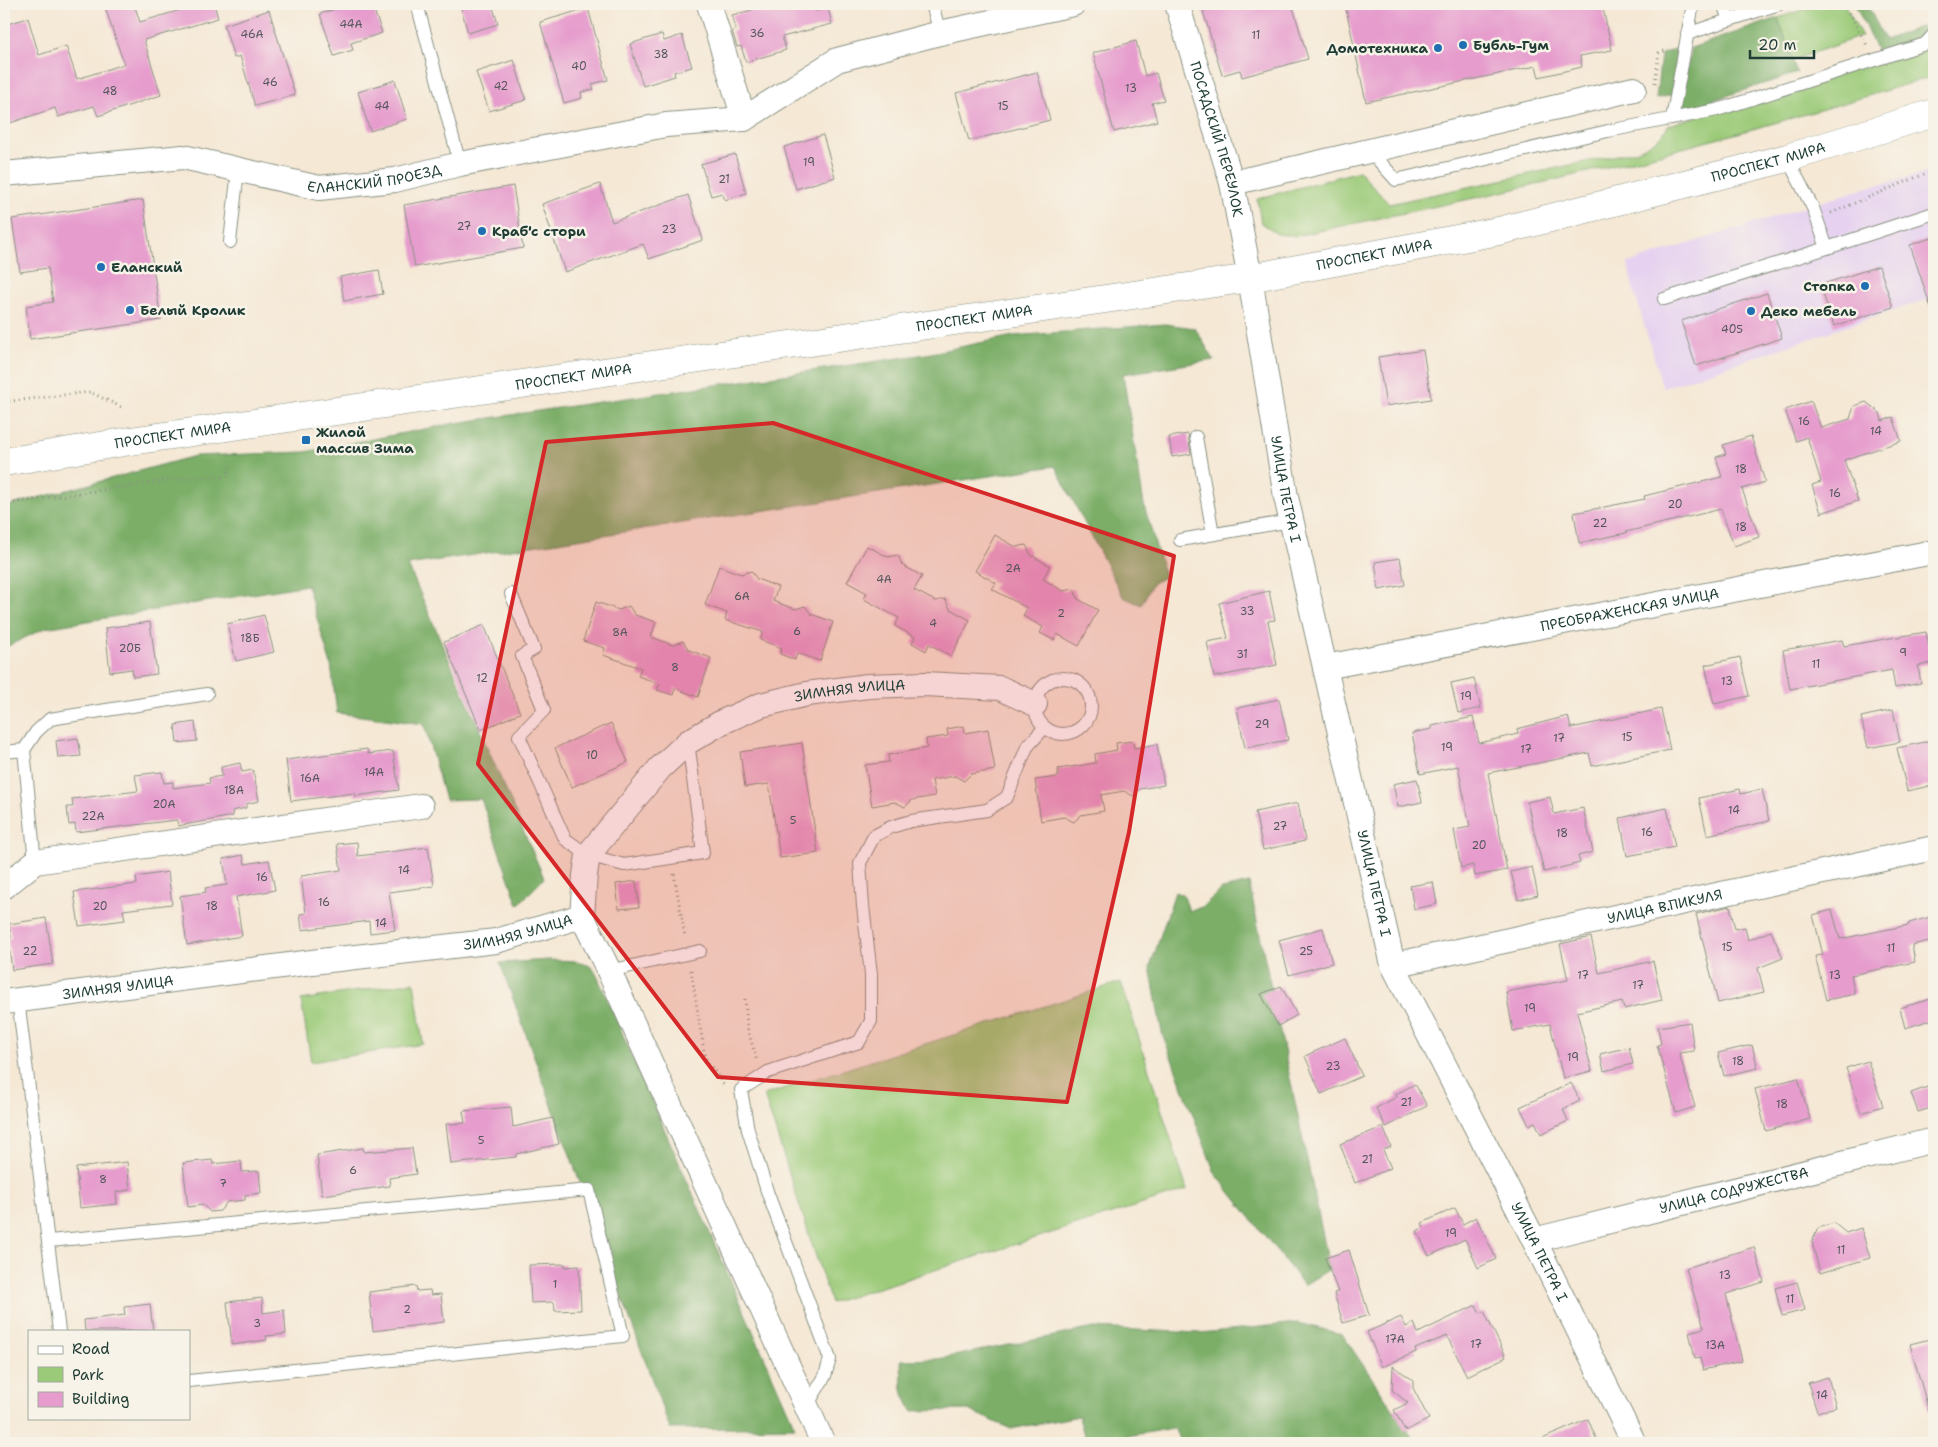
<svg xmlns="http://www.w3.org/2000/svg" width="1938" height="1447" viewBox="0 0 1938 1447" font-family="'Shantell Sans',sans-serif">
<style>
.built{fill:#e6d2f0}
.green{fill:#9bca78;stroke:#5d8456}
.forest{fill:#7cae68;stroke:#4e764e}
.building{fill:#e69ccd}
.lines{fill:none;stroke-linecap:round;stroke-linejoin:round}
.lane-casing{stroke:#8a9284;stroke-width:14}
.street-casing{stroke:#8a9284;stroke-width:26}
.primary-casing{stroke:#8a9284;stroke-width:29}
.path{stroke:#8a9284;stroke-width:3;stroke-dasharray:1 4;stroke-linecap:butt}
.lane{stroke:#fff;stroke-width:12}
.street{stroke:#fff;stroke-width:24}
.primary{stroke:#fff;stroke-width:28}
.marked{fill:#d62828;fill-opacity:0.2;stroke:#d62828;stroke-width:4;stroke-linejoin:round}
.poi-dot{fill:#1f6fb2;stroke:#f7f3e8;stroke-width:2}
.labels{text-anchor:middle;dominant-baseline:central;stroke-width:5;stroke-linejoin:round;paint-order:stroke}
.number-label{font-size:11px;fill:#51555a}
.poi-label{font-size:14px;font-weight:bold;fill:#1f3d34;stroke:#f7f3e8;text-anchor:start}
.street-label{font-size:14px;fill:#1f3d34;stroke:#f7f3e8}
</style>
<rect width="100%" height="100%" fill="#f7f3e8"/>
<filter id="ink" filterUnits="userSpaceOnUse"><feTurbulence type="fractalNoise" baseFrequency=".02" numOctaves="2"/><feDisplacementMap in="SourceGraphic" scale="10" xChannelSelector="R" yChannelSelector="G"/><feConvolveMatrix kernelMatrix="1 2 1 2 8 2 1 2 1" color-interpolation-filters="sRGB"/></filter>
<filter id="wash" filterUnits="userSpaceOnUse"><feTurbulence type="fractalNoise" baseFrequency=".0096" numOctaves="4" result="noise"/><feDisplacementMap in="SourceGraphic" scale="20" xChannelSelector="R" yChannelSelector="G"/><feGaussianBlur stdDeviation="1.12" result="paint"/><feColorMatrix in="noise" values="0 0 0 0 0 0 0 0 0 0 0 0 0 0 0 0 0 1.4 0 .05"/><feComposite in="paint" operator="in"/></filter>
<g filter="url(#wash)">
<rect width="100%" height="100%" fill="#f5e8d5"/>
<path class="built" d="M1934,171v126l-271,91 -32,-107 -3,-18 237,-75z"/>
<path class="green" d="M1820,4h24l18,32 -69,24 -15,-42z
M1934,42v34c-134,41 -269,79 -406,110 -77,18 -155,33 -233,50l-18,-2 -16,-11 -4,-24 102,-28 30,33 247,-53c15,-7 24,-12 33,-26z
M414,982l9,62 -112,18 -10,-62z
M1121,982l66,208 -356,113 -67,-208z"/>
<path class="forest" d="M1855,4h12l18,36 43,-16 -3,17 -46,15z
M1778,18l19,55 -111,36 -4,-11 9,-50z
M1682,47l-7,47 -19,5 5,-45z
M1165,324l30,4 19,32 -91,14 21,131 21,72 -12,6 -12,22 -18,-8 -68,-131 -647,99 136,313 -26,27 -37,-106 -36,1 -21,-76 -87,-11 -6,-48 -24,-80 -262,43 -41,20v-141l191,-51 110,-4 151,-29 470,-69 87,-18z
M1249,883l81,386 -26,16 -89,-112 -53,-140 -12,-66 25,-75 9,4 5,15 13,-4 20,-18z
M549,960c16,1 36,-2 46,11l200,456 -125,2 -170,-466z
M1298,1323l44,11 74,109h-235l-7,-15 -88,15 -7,-27 -68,13 -43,-19 -56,1 -10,-21 -1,-30 37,-1 156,-31 106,5z"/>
<g id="blocks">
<path class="building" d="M104,4h30l6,18 51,-15 -1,-3h24l4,14 -74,22 17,55 -63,21 -4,-10 -36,11 -3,-9 -51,17v-100l24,-7 11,37 27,-9 11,33 47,-15z
M351,4h21l10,29 -31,10 2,7 -19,6 -14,-42z
M460,4h32l6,20 -30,9z
M750,4h63l2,7 13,-3 4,16 -50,13 4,13 -40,12 -5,-16 -4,1 -5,-16 4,-1 -4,-15 20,-5z
M1230,4h62l16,55 -66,18 -2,-7 -18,5 -19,-64z
M1345,4h257l10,46 -32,6 2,11 -43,10 -3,-11 -170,36z
M588,8l20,72 -16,4 2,5 -13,3 1,6 -18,5 -24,-81z
M269,10l26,85 -40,11 -15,-50 -6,2 -10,-33z
M662,34l2,7 18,-6 10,32 -18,5 1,4 -32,10 -13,-42z
M1136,41l9,35 11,-3 8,27 -12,3 5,18 -43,11 -21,-79z
M514,60l12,40 -37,11 -13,-39z
M1037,72l13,48 -81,21 -13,-48z
M395,80l12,39 -37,12 -12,-39z
M823,135l12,42 -39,12 -12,-42z
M735,154l11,39 -21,7 -3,-7 -11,3 -10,-32z
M600,184l12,38 76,-27 15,45 -54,19 -6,-15 -78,28 -23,-68z
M513,186l10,62 -108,19 -11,-62z
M143,200l18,120 -131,19 -4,-33 27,-4 -5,-34 -28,4 -8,-53z
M1934,237v70l-3,1 -21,-63z
M1879,266l14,41 -59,19 -14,-41z
M379,270l4,24 -39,7 -4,-24z
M1767,293l15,45 -86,28 -15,-45z
M1423,350l8,49 -45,7 -8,-49z
M1811,401l10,27 29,-9 4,-13 12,-4 14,11 2,8 11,-4 8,24 -57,19 14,41 -37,12 -9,-28 9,-3 -14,-45 -11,4 -11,-31z
M1188,434l3,20 -19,3 -3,-20z
M1751,436l14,46 -23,7 17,48 -25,9 -13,-37 -95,23v1l-47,10 -5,-30 71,-14 -1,-3 78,-19 -6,-20 10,-3 -3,-9z
M995,535l21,12 10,-2 5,10 19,11 -7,13 20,12 11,-2 4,10 20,11 -19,36 -22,-12 -3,6 -14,-7 3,-6 -20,-11 4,-8 -35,-19 4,-6 -21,-12z
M867,546l21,11 10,-2 4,10 20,11 -8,14 21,11 10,-2 5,10 20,11 -19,36 -22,-12 -3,7 -14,-8 3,-6 -20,-11 4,-8 -35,-19 3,-6 -20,-11z
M1400,558l5,27 -26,5 -4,-28z
M719,566l22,8 10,-3 6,8 21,8 -5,14 22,8 10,-3 6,8 22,8 -13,39 -23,-8 -2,7 -15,-6 2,-6 -22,-8 3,-8 -38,-12 2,-7 -22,-8z
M1269,591l6,29 -7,1 9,44 -63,12 -7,-35 21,-4 -9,-35z
M596,602l23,8 10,-4 6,9 21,7 -5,15 22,8 10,-4 6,9 22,8 -13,39 -23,-9 -2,7 -16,-5 3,-6 -22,-8 3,-8 -38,-13 2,-7 -22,-7z
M264,615l10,37 -38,9 -9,-37z
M150,622l7,52 -24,3 -1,-8 -22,3 -5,-44z
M484,625l36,88 -39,17 -37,-88z
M1926,632l6,31 -14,3 3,17 -26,5 -3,-18 -102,19 -7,-39 59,-10 2,6z
M1740,657l9,39 -35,8 -9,-39z
M1474,678l7,30 -23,5 -7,-30z
M1279,699l9,41 -43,8 -8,-40z
M1661,709l9,41 -78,16 -3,-13 -101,20 19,97 -32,6 -2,-11 -12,3 -7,-38 16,-3 -12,-61 -38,8 -8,-41 20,-4v-3l41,-9 6,26 39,-9 -1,-5 51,-13 3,12z
M1893,710l7,32 -32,6 -7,-31z
M195,722l2,19 -20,2 -2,-18z
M611,723l17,39 -56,25 -17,-39z
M964,726l1,7 23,-4 7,41 -24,4 -7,7 -9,-5 -23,4 3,16 -23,4 -7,7 -10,-5 -23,4 -7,-41 24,-3 -1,-7 39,-7 -1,-9 22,-3 -1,-7z
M78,738l3,18 -23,2 -2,-17z
M1934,740v45l-27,6 -10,-43z
M1133,741l1,7 23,-4 7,41 -24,4 -7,7 -9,-5 -23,4 3,16 -23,4 -7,7 -10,-5 -23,4 -6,-41 23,-3v-8l38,-6 -1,-9 22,-4 -1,-7z
M802,743l16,110 -38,5 -11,-74 -24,3 -5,-35z
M367,749l1,5 25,-3 6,39 -44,6v-3l-64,8 -5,-41z
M240,763l2,9 11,-2 6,31 -13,3v4l-14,3 1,5 -55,10 -1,-6 -101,12 -1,-8 -6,1 -2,-18h6l-1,-8 66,-8 -3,-16 27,-3 2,11 9,-1v6l37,-5 -1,-5 13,-2 -1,-9z
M1417,779l5,23 -24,5 -5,-23z
M1740,789l1,5 21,-5 7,32 -62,14 -8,-37z
M1550,797l4,17 29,-6 10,44 -15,4 2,7 -36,9 -17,-70z
M1298,803l7,38 -42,9 -8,-38z
M1667,808l8,39 -48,9 -7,-38z
M357,842l1,14 70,-9 6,39 -45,6 6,38 -25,3 -1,-12 -67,9 -2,-16 6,-1 -5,-37 40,-6 -4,-26z
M243,855l2,9 24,-4 6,30 -39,7 6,39 -55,9 -7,-49 26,-4 -1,-4 22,-3 -4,-26z
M1532,867l6,28 -20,5 -7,-28z
M168,872l4,32 -49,6 2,10 -46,6 -5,-34 63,-8 -1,-7z
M636,881l3,26 -20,2 -3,-25z
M1433,882l4,22 -23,5 -4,-23z
M1730,906l5,23 10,-2 3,13 23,-9 12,27 -25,10 6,24 -46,11 -22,-89z
M1832,910l8,29 69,-14v-2l25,-7v24l-22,5 3,17 -64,13 4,19 -29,6 -11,-44 8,-1 -10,-40z
M46,918l7,46 -41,6 -4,-31 3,-1 -2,-14z
M1323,928l9,35 -43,12 -10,-35z
M1591,937l8,36 54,-12 9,39 -38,9 -2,-7 -45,10 15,59 -29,7 -13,-54 -37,7 -7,-39 62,-12 -8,-36z
M1281,986l16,29 -19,11 -17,-32z
M1934,998v21l-29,9 -5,-20z
M1690,1022l4,29 -15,2 16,54 -19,6 -19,-68 4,-1 -3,-17z
M1345,1038l17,38 -41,18 -16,-38z
M1752,1045l6,23 -34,8 -6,-23z
M1629,1047l4,17 -29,7 -4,-17z
M1868,1061l15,45 -22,7 -15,-45z
M1798,1078l12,41 -44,12 -11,-42z
M1571,1083l9,18 -17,8 5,12 -27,13 -6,-12 -6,3 -9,-18z
M1415,1084l12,22 -41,21 -10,-19 21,-11 -1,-3z
M1930,1086l4,12v9l-16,5 -7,-19z
M511,1107l2,20 40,-9 6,26 -43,10v3l-65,7 -5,-40 19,-1 -2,-12z
M1383,1127l8,20 -8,3 8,18 -36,15 -15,-39z
M363,1148l1,4 48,-4 4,26 -27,4 1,8 -68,9 -5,-40z
M212,1160l1,4 28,-3 1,11 17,-1 2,22 -16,2v5l-18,2 -7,9 -10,1 -7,-7 -15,2 -5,-44z
M127,1162l3,28 -14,2 1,12 -37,4 -4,-40z
M1455,1208l8,16 13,-7 20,42 -18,9 -13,-29 -36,17 -12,-25 7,-4 -2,-4z
M1834,1223l12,10 15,-5 9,30 -50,15 -8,-31 6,-14z
M1754,1247l10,35 -38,12 16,67 -39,9 -3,-12 -5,1 -6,-27 15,-4 -18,-60z
M1349,1250l20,65 -26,8 -9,-30 4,-1 -13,-34z
M565,1264v3l14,-1 2,44 -26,1 -1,-9 -23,1 -2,-38z
M1797,1282l8,28 -23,6 -7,-28z
M416,1286l1,5 13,-1 1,5 10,-1 3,28 -71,9 -4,-39z
M262,1298l1,15 21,-3 2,24 -20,2 1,4 -35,5 -5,-43z
M150,1304l3,27h-68l-1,-11 41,-5 -1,-8z
M1476,1305l4,8 4,-2 22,46 -39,19 -20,-40 -32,13 1,3 -34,15 -15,-35 34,-15 5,10 8,-4 4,10z
M1934,1338v73l-5,1 -19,-68z
M1393,1366l20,14v8l16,31 -24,12 -11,-21 14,-7 -16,-13z
M1828,1377l8,30 -19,5 -9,-29z
M1588,1419l10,24h-65l37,-16z"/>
</g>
</g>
<g filter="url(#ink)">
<use href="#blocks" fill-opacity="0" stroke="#8a9284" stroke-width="1"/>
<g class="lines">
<defs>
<path id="lane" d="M417,4l43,160
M932,4l8,29
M1723,4l6,16 50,-16
M1687,34l42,-14
M1672,119l21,-115
M1371,152l25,28 212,-49 109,-21 208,-66 9,-10
M1787,158l26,50 14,40 107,-35
M230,242l8,-72
M1664,299l163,-51
M1196,437l17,97
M1180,540l111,-19
M511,594l23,55 -12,7 22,54 -25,26 46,103 23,16 36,10 79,-12 -15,-111
M1035 706a28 28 0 1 1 56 0a28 28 0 1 1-56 0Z
M4,752l20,-2
M35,862l-11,-112 12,-18 14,-13 157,-25
M609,971l91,-20
M18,999l41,332
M49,1241l540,-51 34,146 -434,45
M807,1406l18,-30 5,-17 -62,-165 -20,-64 -7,-40 27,-18 91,-30 12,-21v-47l-8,-68 -3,-43 14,-27 17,-9 20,-6 76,-11 20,-13 20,-50 18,-20"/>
<g id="street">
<path d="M709,4l35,115 93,-59 103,-27 133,-29"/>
<path id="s1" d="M1177,4l55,179 18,95 36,219 107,468 141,275 100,203"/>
<path id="s2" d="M4,174l179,-17 136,31 76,-8 65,-16 206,-39 78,-6"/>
<path d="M1232,183l402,-94"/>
<path id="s3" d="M1325,667l609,-115"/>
<path d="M4,887l31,-25 386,-56"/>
<path d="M582,916l27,55 214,472"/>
<path id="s4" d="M1393,965l541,-117"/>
<path id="s5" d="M4,1002l308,-40 184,-21 86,-25 3,-41 3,-20 72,-87 28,-26 34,-20 39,-17 46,-11 61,-8 57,-2 75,4 35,16"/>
<path id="s6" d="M1534,1240l400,-100"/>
</g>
<g id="primary">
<path id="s7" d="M4,462l120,-20 1126,-164 249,-47 288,-73 147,-45"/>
</g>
</defs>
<use href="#lane" class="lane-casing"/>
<use href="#street" class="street-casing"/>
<use href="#primary" class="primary-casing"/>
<path class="path" d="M1844,4l24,43
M1655,83l4,-30 8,-3
M1831,213l103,-43
M4,402l86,-10 31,15
M4,504l181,-26 42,-1 4,-14
M674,874l11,63
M691,970l14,87 20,30
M745,999l2,28 10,34"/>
<use href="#lane" class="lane"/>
<use href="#street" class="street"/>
<use href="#primary" class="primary"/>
</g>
</g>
<path class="marked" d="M773,423l401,133 -45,276 -62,270 -349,-25 -240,-313 68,-322z"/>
<g class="poi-dot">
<circle cx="1463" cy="45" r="5"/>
<circle cx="1438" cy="48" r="5"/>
<circle cx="482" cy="231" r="5"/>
<circle cx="101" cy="267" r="5"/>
<circle cx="1865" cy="286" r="5"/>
<circle cx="130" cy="310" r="5"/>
<circle cx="1751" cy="311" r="5"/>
<rect x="301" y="435" width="10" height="10" rx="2.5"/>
</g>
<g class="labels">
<g class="number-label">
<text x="351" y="24">44А</text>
<text x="757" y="33">36</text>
<text x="252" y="34">46А</text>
<text x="1256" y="35">11</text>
<text x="661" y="54">38</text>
<text x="579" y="66">40</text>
<text x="270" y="82">46</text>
<text x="501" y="86">42</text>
<text x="1131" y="88">13</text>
<text x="110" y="91">48</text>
<text x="382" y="106">44</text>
<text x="1003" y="106">15</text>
<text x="809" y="162">19</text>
<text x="724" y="179">21</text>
<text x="464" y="226">27</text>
<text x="669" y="229">23</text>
<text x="1732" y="329">405</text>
<text x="1804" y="421">16</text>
<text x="1876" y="431">14</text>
<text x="1741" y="469">18</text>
<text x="1835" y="493">16</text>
<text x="1675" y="504">20</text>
<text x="1600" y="523">22</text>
<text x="1741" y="527">18</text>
<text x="1013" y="568">2А</text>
<text x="884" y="579">4А</text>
<text x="742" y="596">6А</text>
<text x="1247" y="611">33</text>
<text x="1061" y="613">2</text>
<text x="933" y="623">4</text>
<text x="797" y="631">6</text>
<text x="620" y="632">8А</text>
<text x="250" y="638">18Б</text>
<text x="130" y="648">20Б</text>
<text x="1903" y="652">9</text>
<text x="1242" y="654">31</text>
<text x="1816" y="664">11</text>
<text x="675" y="667">8</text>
<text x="482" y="678">12</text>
<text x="1727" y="681">13</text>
<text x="1466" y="696">19</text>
<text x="1262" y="724">29</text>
<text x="1627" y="737">15</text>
<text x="1559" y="738">17</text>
<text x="1447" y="747">19</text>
<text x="1526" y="749">17</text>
<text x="592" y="755">10</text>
<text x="374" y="772">14А</text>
<text x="310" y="778">16А</text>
<text x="234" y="790">18А</text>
<text x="164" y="804">20А</text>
<text x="1734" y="810">14</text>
<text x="93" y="816">22А</text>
<text x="793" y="820">5</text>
<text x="1280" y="826">27</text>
<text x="1647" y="832">16</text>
<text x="1562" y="833">18</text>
<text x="1479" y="845">20</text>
<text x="404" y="870">14</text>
<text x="262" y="877">16</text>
<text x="324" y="902">16</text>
<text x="100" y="906">20</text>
<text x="212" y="906">18</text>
<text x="381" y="923">14</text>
<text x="1727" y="947">15</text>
<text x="1891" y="948">11</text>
<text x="30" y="951">22</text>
<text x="1306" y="951">25</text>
<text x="1583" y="975">17</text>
<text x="1835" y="975">13</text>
<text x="1638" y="985">17</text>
<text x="1530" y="1008">19</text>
<text x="1573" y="1057">19</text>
<text x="1738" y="1061">18</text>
<text x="1333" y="1066">23</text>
<text x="1406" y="1102">21</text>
<text x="1782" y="1104">18</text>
<text x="481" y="1140">5</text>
<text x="1367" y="1159">21</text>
<text x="353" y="1170">6</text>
<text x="103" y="1179">8</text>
<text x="223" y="1183">7</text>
<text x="1451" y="1233">19</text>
<text x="1841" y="1250">11</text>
<text x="1725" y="1275">13</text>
<text x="555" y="1284">1</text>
<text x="1790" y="1299">11</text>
<text x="407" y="1309">2</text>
<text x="257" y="1323">3</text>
<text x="1395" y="1339">17А</text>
<text x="1476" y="1344">17</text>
<text x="1715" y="1345">13А</text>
<text x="1822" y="1395">14</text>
</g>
<g class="poi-label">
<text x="1473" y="45">Бубль-Гум</text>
<text x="1428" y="48" text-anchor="end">Домотехника</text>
<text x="492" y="231">Краб'с стори</text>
<text x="111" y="267">Еланский</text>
<text x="1855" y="286" text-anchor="end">Стопка</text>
<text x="140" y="310">Белый Кролик</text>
<text x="1761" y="311">Деко мебель</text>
<text x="316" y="432">Жилой<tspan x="316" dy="16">массив Зима</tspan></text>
</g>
<g class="street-label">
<text stroke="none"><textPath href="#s1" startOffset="141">ПОСАДСКИЙ ПЕРЕУЛОК</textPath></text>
<text stroke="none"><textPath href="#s7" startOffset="1791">ПРОСПЕКТ МИРА</textPath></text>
<text stroke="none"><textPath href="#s2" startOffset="375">ЕЛАНСКИЙ ПРОЕЗД</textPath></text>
<text stroke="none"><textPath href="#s7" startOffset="1386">ПРОСПЕКТ МИРА</textPath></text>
<text stroke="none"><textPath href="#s7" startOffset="981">ПРОСПЕКТ МИРА</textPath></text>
<text stroke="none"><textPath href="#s7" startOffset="576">ПРОСПЕКТ МИРА</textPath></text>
<text stroke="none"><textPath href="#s7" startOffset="171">ПРОСПЕКТ МИРА</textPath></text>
<text stroke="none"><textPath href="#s1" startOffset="498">УЛИЦА ПЕТРА I</textPath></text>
<text stroke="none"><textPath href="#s3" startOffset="310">ПРЕОБРАЖЕНСКАЯ УЛИЦА</textPath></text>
<text stroke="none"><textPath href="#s5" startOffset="970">ЗИМНЯЯ УЛИЦА</textPath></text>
<text stroke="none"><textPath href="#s1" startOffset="902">УЛИЦА ПЕТРА I</textPath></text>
<text stroke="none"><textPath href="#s4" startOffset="278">УЛИЦА В.ПИКУЛЯ</textPath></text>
<text stroke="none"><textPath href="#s5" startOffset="519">ЗИМНЯЯ УЛИЦА</textPath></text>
<text stroke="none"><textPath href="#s5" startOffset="115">ЗИМНЯЯ УЛИЦА</textPath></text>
<text stroke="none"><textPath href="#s6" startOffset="206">УЛИЦА СОДРУЖЕСТВА</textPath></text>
<text stroke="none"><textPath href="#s1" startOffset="1308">УЛИЦА ПЕТРА I</textPath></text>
</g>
</g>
<rect width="1938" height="1447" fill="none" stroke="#f7f3e8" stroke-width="20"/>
<rect x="28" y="1330" width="162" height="90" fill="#f7f3e8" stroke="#a1aaa0"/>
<rect x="38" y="1346" width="25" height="8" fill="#ffffff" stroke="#a1aaa0"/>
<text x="72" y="1354" font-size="15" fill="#1f3d34">Road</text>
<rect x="38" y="1367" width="25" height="15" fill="#9bca78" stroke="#a1aaa0"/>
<text x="72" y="1380" font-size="15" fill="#1f3d34">Park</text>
<rect x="38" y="1392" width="25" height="15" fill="#e69ccd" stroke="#a1aaa0"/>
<text x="72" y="1404" font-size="15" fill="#1f3d34">Building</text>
<path d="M1750 50v8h64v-8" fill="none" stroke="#1f3d34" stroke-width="2.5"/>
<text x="1758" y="50" font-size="15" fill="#1f3d34" stroke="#f7f3e8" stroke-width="4" paint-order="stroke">20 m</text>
</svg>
